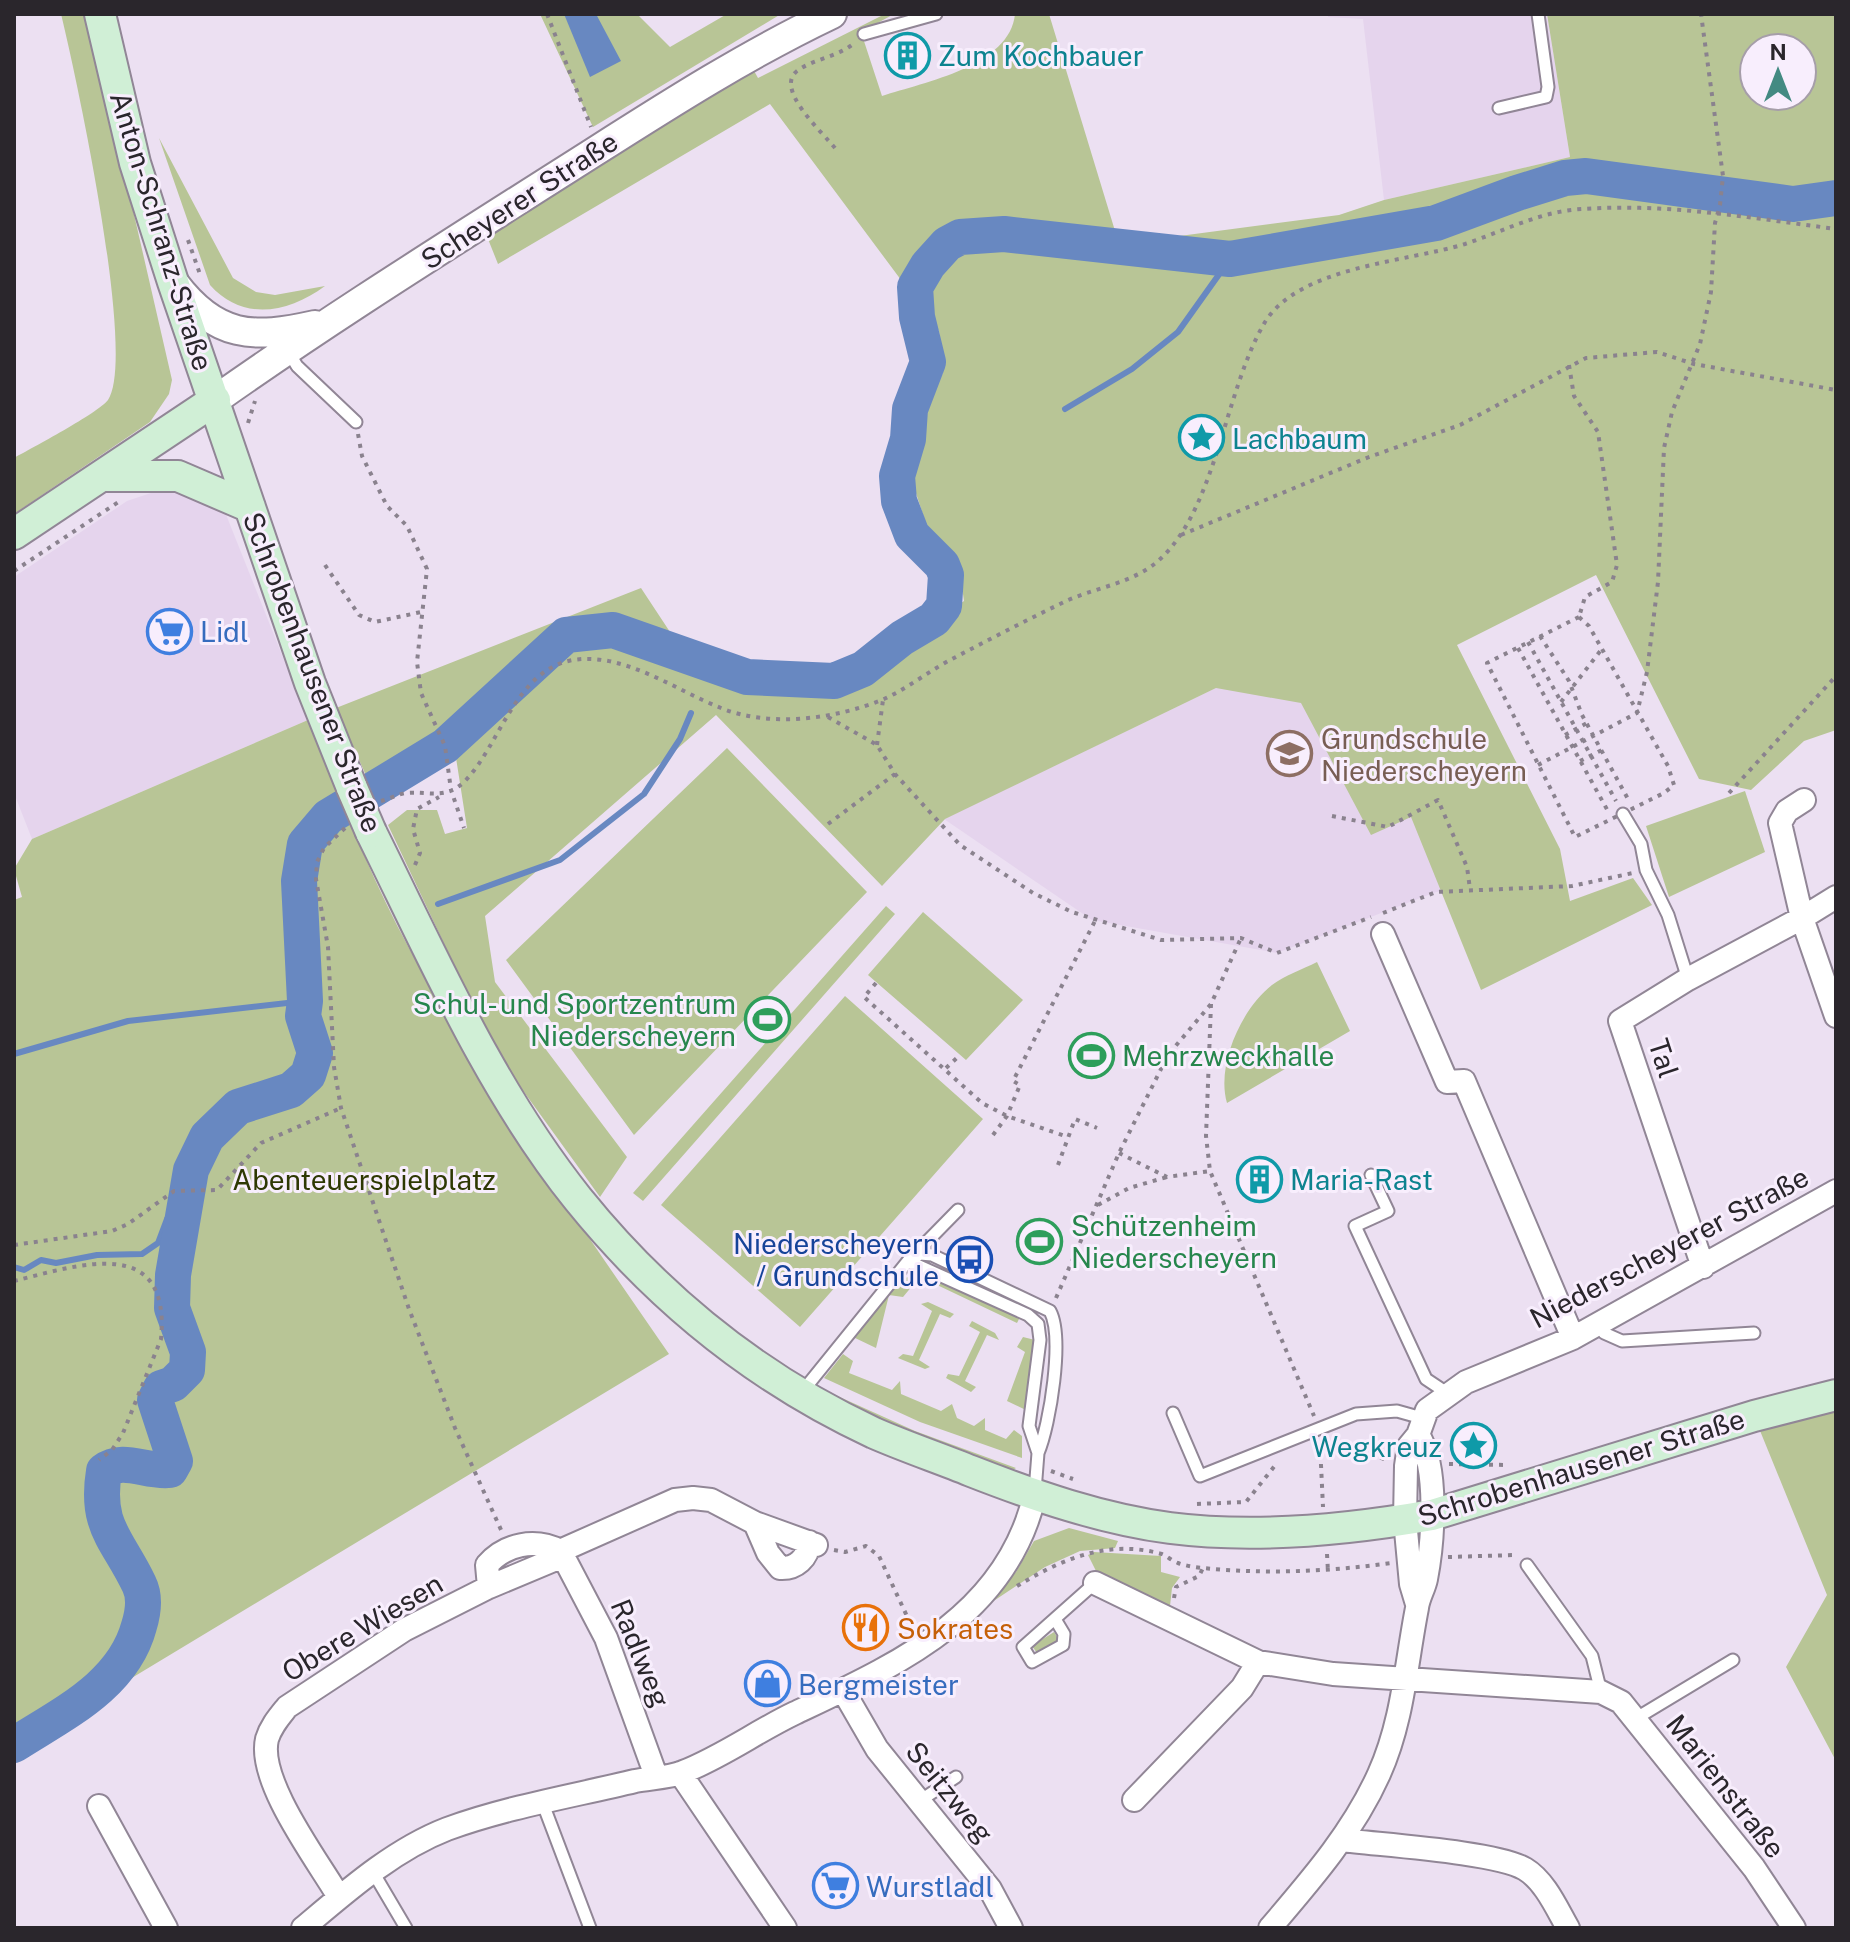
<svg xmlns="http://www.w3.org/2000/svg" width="1850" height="1942" viewBox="0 0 1850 1942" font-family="'Public Sans',sans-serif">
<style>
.built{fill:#e5d4ed}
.green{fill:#b8c596;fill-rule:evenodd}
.water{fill:#6888c1}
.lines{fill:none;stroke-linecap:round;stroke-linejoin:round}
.stream{stroke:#6888c1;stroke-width:6}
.river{stroke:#6888c1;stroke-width:36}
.service-casing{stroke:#918696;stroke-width:15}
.minor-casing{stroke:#918696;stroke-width:26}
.tertiary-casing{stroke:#918696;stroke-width:32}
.secondary-casing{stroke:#918696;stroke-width:34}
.path{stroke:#8a828e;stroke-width:4;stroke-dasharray:4 6;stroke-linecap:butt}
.service{stroke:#fff;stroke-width:11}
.minor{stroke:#fff;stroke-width:22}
.tertiary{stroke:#fff;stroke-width:28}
.secondary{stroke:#d0efd6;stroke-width:30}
.secondary-bridge-casing{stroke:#918696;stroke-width:34;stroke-linecap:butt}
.secondary-bridge{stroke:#d0efd6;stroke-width:30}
.labels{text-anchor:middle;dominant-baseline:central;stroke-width:6;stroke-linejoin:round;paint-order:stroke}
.culture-label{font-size:28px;fill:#0d838f;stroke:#f8eefd;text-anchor:start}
.street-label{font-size:28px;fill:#2a262c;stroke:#f8eefd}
.shop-label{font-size:28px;fill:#366cbe;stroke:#f8eefd;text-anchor:start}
.education-label{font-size:28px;fill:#785e54;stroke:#f8eefd;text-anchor:start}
.leisure-label{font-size:28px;fill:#27864d;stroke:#f8eefd;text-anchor:start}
.park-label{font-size:28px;fill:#2e3803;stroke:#f8eefd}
.transit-label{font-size:28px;fill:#164399;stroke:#f8eefd;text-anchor:end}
.food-label{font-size:28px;fill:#c56008;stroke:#f8eefd;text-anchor:start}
</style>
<rect width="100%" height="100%" fill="#ece0f2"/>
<path class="built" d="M1328,14h219l23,143 -186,43 -21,-181 -35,-2z
M160,490l23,3 42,19 83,208 -276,119 -18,-46v-216l113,-76z
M1466,679l93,201 -123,12 -159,61 -185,-33 -148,-101 272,-131z"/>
<path class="green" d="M61,14h27l84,366 -3,14 -19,28 -136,92v-56c18,-10 84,-45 94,-58 29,-44 -32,-325 -47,-386z
M540,14h97l33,33 57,-33h54l-188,113z
M885,14h9l-33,18 21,64c43,-14 128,-30 133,-82h34l70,230 220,-29 45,-15 186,-43 -23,-143h289v716l-32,11 -53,49 -52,-11 -103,-204 -139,70 103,204 10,52 63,-23 19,27 -171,85 -70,-173 -40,18 -70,-132 -85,-15 -271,131 -63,67 -166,-171 -231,201 10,66 132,175 -27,40 -84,-116 -43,-76 -85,-180 19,-15h30l8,24 22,-6 -13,-83 108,-103c66,-24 109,20 170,39 35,11 74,15 110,10l-10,-22 31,-1 21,-15 45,-20 16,-19 19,-13 -3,-21 -34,-53 -14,-43 -1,-11 12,-36 -1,-31 20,-33 -4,-42 -169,-227 -272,160 -12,-30 267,-165 5,9zM1754,48h48v48h-48z
M159,138l74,140 23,14 19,3 50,-9c-37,27 -82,36 -115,-1z
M641,588l29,44 36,18 -4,2 -85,-28 -44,5 -38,22 -59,59 -108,70 -32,-72z
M308,720c32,77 61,154 101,228 76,142 169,274 260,406l-655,395v-849l8,-3 -8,-28 18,-30z
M727,748l140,144 -233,243 -128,-175z
M1745,791l20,61 -96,45 -23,-71z
M886,906l9,8 -252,287 -10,-8z
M923,912l100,88 -57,60 -98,-85z
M1317,962l33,69 -123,72c-11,-37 14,-94 45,-118 12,-9 31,-16 45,-23z
M845,996l138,123 -183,208 -139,-122z
M924,1274l96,43 -3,6 -82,-39 -22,1 -10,12 -14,-2 -13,53 -23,-11 51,-59z
M928,1302l26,12 -4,4 -10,-4 -21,46 11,7 -5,2 -27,-11 5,-4 10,2 19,-45 -11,-7z
M972,1321l23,12 4,7 -12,-5 -22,46 11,6 -5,5 -25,-14 2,-4 11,2 21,-44 -11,-6z
M1023,1337l12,3 -7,71 -21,-10 18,-49 -8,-5z
M843,1354l10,7 -4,12 43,17 8,-9 1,13 40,17 11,-7 5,14 17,8 11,-8v12l21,9 8,-9 8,6v22l-102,-36 -96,-44z
M822,1389l93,42 101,37 -5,3 -135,-51 -51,-25z
M1836,1395v366l-50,-94 41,-72 -73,-179z
M1069,1528l49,13 -3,7 -35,3 -35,16 -62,41 33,-36 18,-31z
M1094,1552l67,4v16l19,5 -8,11 -2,18 -73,-33 -9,-18z
M1054,1632l3,5 -2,7 -18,9 -5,-7z"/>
<path class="water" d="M564,14h32l25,47 -31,16z"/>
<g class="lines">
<path class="stream" d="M1065,409l67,-40 46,-37 52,-73
M438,904l122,-44 84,-66 36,-55 11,-26
M14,1054l114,-33 177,-20
M14,1267l10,3 17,-10 15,3 41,-8 45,-1 16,-11 9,-24 17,-12"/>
<path class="river" d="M14,1745c48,-31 109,-59 125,-119 4,-13 7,-28 0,-42 -22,-46 -44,-57 -35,-113 19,-15 43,2 66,-1l5,-9 -20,-61 6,-12 12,-4 14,-14 1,-18 -16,-44 1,-33 18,-105 16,-33 31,-30 53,-17 17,-15 7,-22 -12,-37 2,-15 -6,-120 6,-37 23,-27 117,-71 121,-111 47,-5 134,47 87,4 29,-12 39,-31 32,-19 10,-13 2,-31 -4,-10 -30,-30 -13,-34 -2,-25 11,-37 2,-30 18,-47 -11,-45 -2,-30 13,-22 19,-21 13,-7 44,-3 226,25 206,-36 81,-30 48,-15 21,-2 207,28 43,-6"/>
<defs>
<path id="service" d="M864,34l72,-20
M1499,108l47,-11 2,-10 -10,-73
M288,351l9,15 59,56
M1623,814l18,30 5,26 22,45 20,64
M1371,1175l17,36 -33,15 71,153 21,14
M908,1261l120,54 10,9 2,16 -11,86 9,27 -3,38
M908,1261l12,-7 12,1 118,56c14,26 0,114 -12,142
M1599,1323l5,10 18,8 132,-8
M802,1392l106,-131 50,-51
M1173,1413l27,63 156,-62 41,-3 25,7
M1527,1565l65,91 9,36
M1055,1619l9,15 -1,11 -31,17 -9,-15 72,-64
M1635,1719l98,-59
M918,1802l38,-25
M543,1804l47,124
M373,1872l33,56"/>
<path id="minor" d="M1836,897l-34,21 34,98
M1383,934l64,148 17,-1 109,257
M1703,1267l-83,-246 68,-42 114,-61 -22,-95 7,-12 17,-11
M755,1523l13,30 12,15c16,1 28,-10 29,-26
M560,1551l3,5 -74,31 -2,-22c18,-21 48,-27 73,-14l115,-51 18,-2 18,2 44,23 61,22
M563,1556l43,82 50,138
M1095,1583l163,79 75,12 268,18 20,10 133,166 40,60
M1417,1604l-6,-20 -6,-64 1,-54 3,-20 9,-11 9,-25 39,-28 107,-44 263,-147
M844,1692l33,57 113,140 21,39
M680,1773l105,155
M1134,1800l108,-112 16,-26
M99,1806l67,122
M1342,1840c39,5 155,12 183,29 20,12 32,40 43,59
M339,1897c-21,-36 -82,-116 -72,-158 4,-13 12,-22 20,-32l117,-77 85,-43
M303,1928c44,-37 90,-78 144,-99 60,-22 126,-33 188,-48 15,-3 34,-3 48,-9 39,-15 74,-41 112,-59 103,-49 212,-97 240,-219
M1270,1928c41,-48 83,-96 109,-154 24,-53 27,-110 38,-166 1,-10 7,-19 9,-29 7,-36 13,-113 -8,-144"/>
<path id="tertiary" d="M175,284c41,54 78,55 140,41
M215,400c109,-77 222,-148 335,-220 92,-58 183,-119 282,-166"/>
<path id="secondary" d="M100,14l35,149 38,119 137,401 42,105
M103,476h75l72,31
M14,534l201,-134
M371,832c62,125 119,257 207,367 80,99 180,180 296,234 32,14 65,25 97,38 64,25 131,48 199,57 86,11 177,2 262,-13l322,-99 82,-21"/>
</defs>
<use href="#service" class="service-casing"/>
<use href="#minor" class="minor-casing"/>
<use href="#tertiary" class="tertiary-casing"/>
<use href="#secondary" class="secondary-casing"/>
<path class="path" d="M547,14l44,113
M835,148c-12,-15 -61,-59 -38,-77 16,-12 40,-14 56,-27
M188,240l13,37
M1569,365l5,31 24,36 19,133 -5,17 -27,15 -6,20
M248,423l7,-22
M358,434l4,22 25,50 20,20 20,43 -10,93 4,31 24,53 6,44 13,38
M1181,535l188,-78 91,-32 126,-67 71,-6 37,12 142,26
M325,565l34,50 16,7 46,-10
M14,571l106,-70
M1579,617l10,9 79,140 6,19 -10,8 -89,44 -88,-174z
M1540,636l29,45 13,34 46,84
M1528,642l88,159
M1518,648l91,165
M1561,702l40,-52
M828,717l49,28 18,29 65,71 73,48 39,19 89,28 80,-2 36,15 94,-36
M1565,735l22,-12
M877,745l6,-45
M1580,761l22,-11
M1538,765l99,-52 10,-41 11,-90 6,-134 8,-36 28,-68 11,-52 4,-69 5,-18 3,-29 -22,-162
M1729,793l107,-117
M381,801c8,-2 17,-7 25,-8 23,-2 39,7 58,-11 36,-36 51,-112 109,-122 51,-8 102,30 148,48 49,20 115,11 163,-9 24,-11 45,-28 68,-40 36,-19 73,-38 110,-56 30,-15 70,-19 96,-42 59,-52 66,-170 107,-239 35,-56 142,-60 200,-78 39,-13 76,-33 117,-35 85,-6 170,9 254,20
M1332,816l56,11 50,-27 29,67 3,22
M828,824l67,-50
M345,828l-21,20 -7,14 -1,17 12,68 6,120 7,41 68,201 46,119 47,104
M415,865l5,-12 -7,-24 4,-20 22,-12
M1383,913l53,-21 136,-6 61,-13
M876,983l-12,14 118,106 25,13 61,21
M1211,1004l-5,132 4,35 104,245
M946,1068l14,-13
M993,1135l14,-19 13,-31 -7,-4 82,-160
M1119,1153l48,24 43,-6
M1058,1165l17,-46 22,9
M1098,1205l31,-17 38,-11
M14,1245l98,-14 16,-7 46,-33 43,-1 44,-47 80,-35
M14,1281c65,-16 157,-48 147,58l-38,94 -11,17 -13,10
M1056,1298l63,-145 49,-98 43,-51 30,-66
M1334,1439l55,22
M1320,1444l3,63
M1449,1464l59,1
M1051,1471l22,8
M1197,1504l49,-2 31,-39
M834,1550l11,2 21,-6 13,10 33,71
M1327,1554l1,18
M1448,1557l67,-2
M1017,1586c45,-27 91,-47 145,-32 5,2 10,7 16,9 11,4 24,5 36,6 61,5 118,2 178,-6
M1174,1598l2,-11 23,-11 4,-8"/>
<use href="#service" class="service"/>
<use href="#minor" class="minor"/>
<use href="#tertiary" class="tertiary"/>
<use href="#secondary" class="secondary"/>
<defs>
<path id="secondary-bridge" d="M352,788l19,44"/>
</defs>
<use href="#secondary-bridge" class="secondary-bridge-casing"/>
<use href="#secondary-bridge" class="secondary-bridge"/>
</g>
<defs>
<symbol id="building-ring" viewBox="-11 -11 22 22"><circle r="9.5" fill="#f8eefd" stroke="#0f9aa8" stroke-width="1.5"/><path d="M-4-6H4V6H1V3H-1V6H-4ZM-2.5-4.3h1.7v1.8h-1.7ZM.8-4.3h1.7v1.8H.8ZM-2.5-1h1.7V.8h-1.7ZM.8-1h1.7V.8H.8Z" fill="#0f9aa8"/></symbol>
<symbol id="sight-ring" viewBox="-11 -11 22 22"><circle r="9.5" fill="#f8eefd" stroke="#0f9aa8" stroke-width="1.5"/><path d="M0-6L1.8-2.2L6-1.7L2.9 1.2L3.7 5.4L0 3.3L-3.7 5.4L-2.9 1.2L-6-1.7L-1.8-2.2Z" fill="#0f9aa8"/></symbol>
<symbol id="supermarket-ring" viewBox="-11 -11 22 22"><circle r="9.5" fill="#f8eefd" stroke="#3f7fe0" stroke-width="1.5"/><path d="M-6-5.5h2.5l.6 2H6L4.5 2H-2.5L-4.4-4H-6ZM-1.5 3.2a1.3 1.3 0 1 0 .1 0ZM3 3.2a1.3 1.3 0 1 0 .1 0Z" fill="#3f7fe0"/></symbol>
<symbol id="school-ring" viewBox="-11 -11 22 22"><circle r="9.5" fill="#f8eefd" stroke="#8d6e63" stroke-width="1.5"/><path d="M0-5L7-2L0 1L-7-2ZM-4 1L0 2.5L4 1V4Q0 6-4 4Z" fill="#8d6e63"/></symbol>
<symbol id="stadium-ring" viewBox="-11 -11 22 22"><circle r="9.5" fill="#f8eefd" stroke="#2e9e5b" stroke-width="1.5"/><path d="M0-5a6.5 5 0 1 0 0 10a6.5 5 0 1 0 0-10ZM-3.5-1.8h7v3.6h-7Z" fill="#2e9e5b"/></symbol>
<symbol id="bus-ring" viewBox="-11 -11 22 22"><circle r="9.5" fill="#f8eefd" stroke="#1a4fb4" stroke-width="1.5"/><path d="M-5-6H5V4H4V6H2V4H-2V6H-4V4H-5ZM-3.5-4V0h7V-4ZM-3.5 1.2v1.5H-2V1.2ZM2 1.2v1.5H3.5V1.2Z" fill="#1a4fb4"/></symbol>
<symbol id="restaurant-ring" viewBox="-11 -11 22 22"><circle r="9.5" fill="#f8eefd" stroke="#e8710a" stroke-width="1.5"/><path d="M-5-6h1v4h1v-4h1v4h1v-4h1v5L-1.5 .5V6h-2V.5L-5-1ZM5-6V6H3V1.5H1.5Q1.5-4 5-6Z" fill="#e8710a"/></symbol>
<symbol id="shop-ring" viewBox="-11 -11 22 22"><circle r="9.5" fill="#f8eefd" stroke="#3f7fe0" stroke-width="1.5"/><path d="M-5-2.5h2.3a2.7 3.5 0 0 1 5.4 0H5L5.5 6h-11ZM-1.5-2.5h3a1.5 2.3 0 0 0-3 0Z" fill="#3f7fe0"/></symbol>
</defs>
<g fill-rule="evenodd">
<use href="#building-ring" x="882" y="30" width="51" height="51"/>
<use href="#sight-ring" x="1176" y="412" width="51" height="51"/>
<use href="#supermarket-ring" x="144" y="606" width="51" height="51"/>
<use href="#school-ring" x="1264" y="728" width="51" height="51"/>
<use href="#stadium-ring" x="742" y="994" width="51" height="51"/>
<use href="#stadium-ring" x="1066" y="1030" width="51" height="51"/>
<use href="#building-ring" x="1234" y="1154" width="51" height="51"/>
<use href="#stadium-ring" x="1014" y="1216" width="51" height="51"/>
<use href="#bus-ring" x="944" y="1234" width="51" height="51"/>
<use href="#sight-ring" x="1448" y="1420" width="51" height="51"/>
<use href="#restaurant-ring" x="840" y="1602" width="51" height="51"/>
<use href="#shop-ring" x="742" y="1658" width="51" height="51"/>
<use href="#supermarket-ring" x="810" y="1860" width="51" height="51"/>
</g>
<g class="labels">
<g class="culture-label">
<text x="938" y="55">Zum Kochbauer</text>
<text x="1232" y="438">Lachbaum</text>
<text x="1290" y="1179">Maria-Rast</text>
<text x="1442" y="1446" text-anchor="end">Wegkreuz</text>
</g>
<g class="street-label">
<text transform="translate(519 200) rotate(-33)">Scheyerer Straße</text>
<text transform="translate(162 231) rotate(73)">Anton-Schranz-Straße</text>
<text transform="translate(313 672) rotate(69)">Schrobenhausener Straße</text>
<text transform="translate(1664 1058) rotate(72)">Tal</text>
<text transform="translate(1669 1247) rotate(-28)">Niederscheyerer Straße</text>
<text transform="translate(1581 1467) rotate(-17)">Schrobenhausener Straße</text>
<text transform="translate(362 1627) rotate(-31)">Obere Wiesen</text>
<text transform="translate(641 1653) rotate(68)">Radlweg</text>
<text transform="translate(1726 1786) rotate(52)">Marienstraße</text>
<text transform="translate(950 1792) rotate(51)">Seitzweg</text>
</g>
<g class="shop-label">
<text x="200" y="631">Lidl</text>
<text x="798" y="1684">Bergmeister</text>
<text x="866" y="1886">Wurstladl</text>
</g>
<g class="education-label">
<text x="1321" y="738">Grundschule<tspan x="1321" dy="32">Niederscheyern</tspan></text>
</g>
<g class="leisure-label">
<text x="736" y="1003" text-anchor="end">Schul- und Sportzentrum<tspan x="736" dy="32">Niederscheyern</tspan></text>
<text x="1122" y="1055">Mehrzweckhalle</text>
<text x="1071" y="1225">Schützenheim<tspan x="1071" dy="32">Niederscheyern</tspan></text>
</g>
<g class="park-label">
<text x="364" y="1179">Abenteuerspielplatz</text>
</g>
<g class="transit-label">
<text x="939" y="1243">Niederscheyern<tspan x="939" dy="32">/ Grundschule</tspan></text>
</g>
<g class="food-label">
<text x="897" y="1628">Sokrates</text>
</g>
</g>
<rect width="1850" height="1942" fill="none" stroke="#2a262c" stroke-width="32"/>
<g transform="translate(1778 72)"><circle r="38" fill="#f8eefd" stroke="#a69ea9" stroke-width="2"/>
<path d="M0-6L14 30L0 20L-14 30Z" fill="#438a82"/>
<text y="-12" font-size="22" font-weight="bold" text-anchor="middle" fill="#2a262c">N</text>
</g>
</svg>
